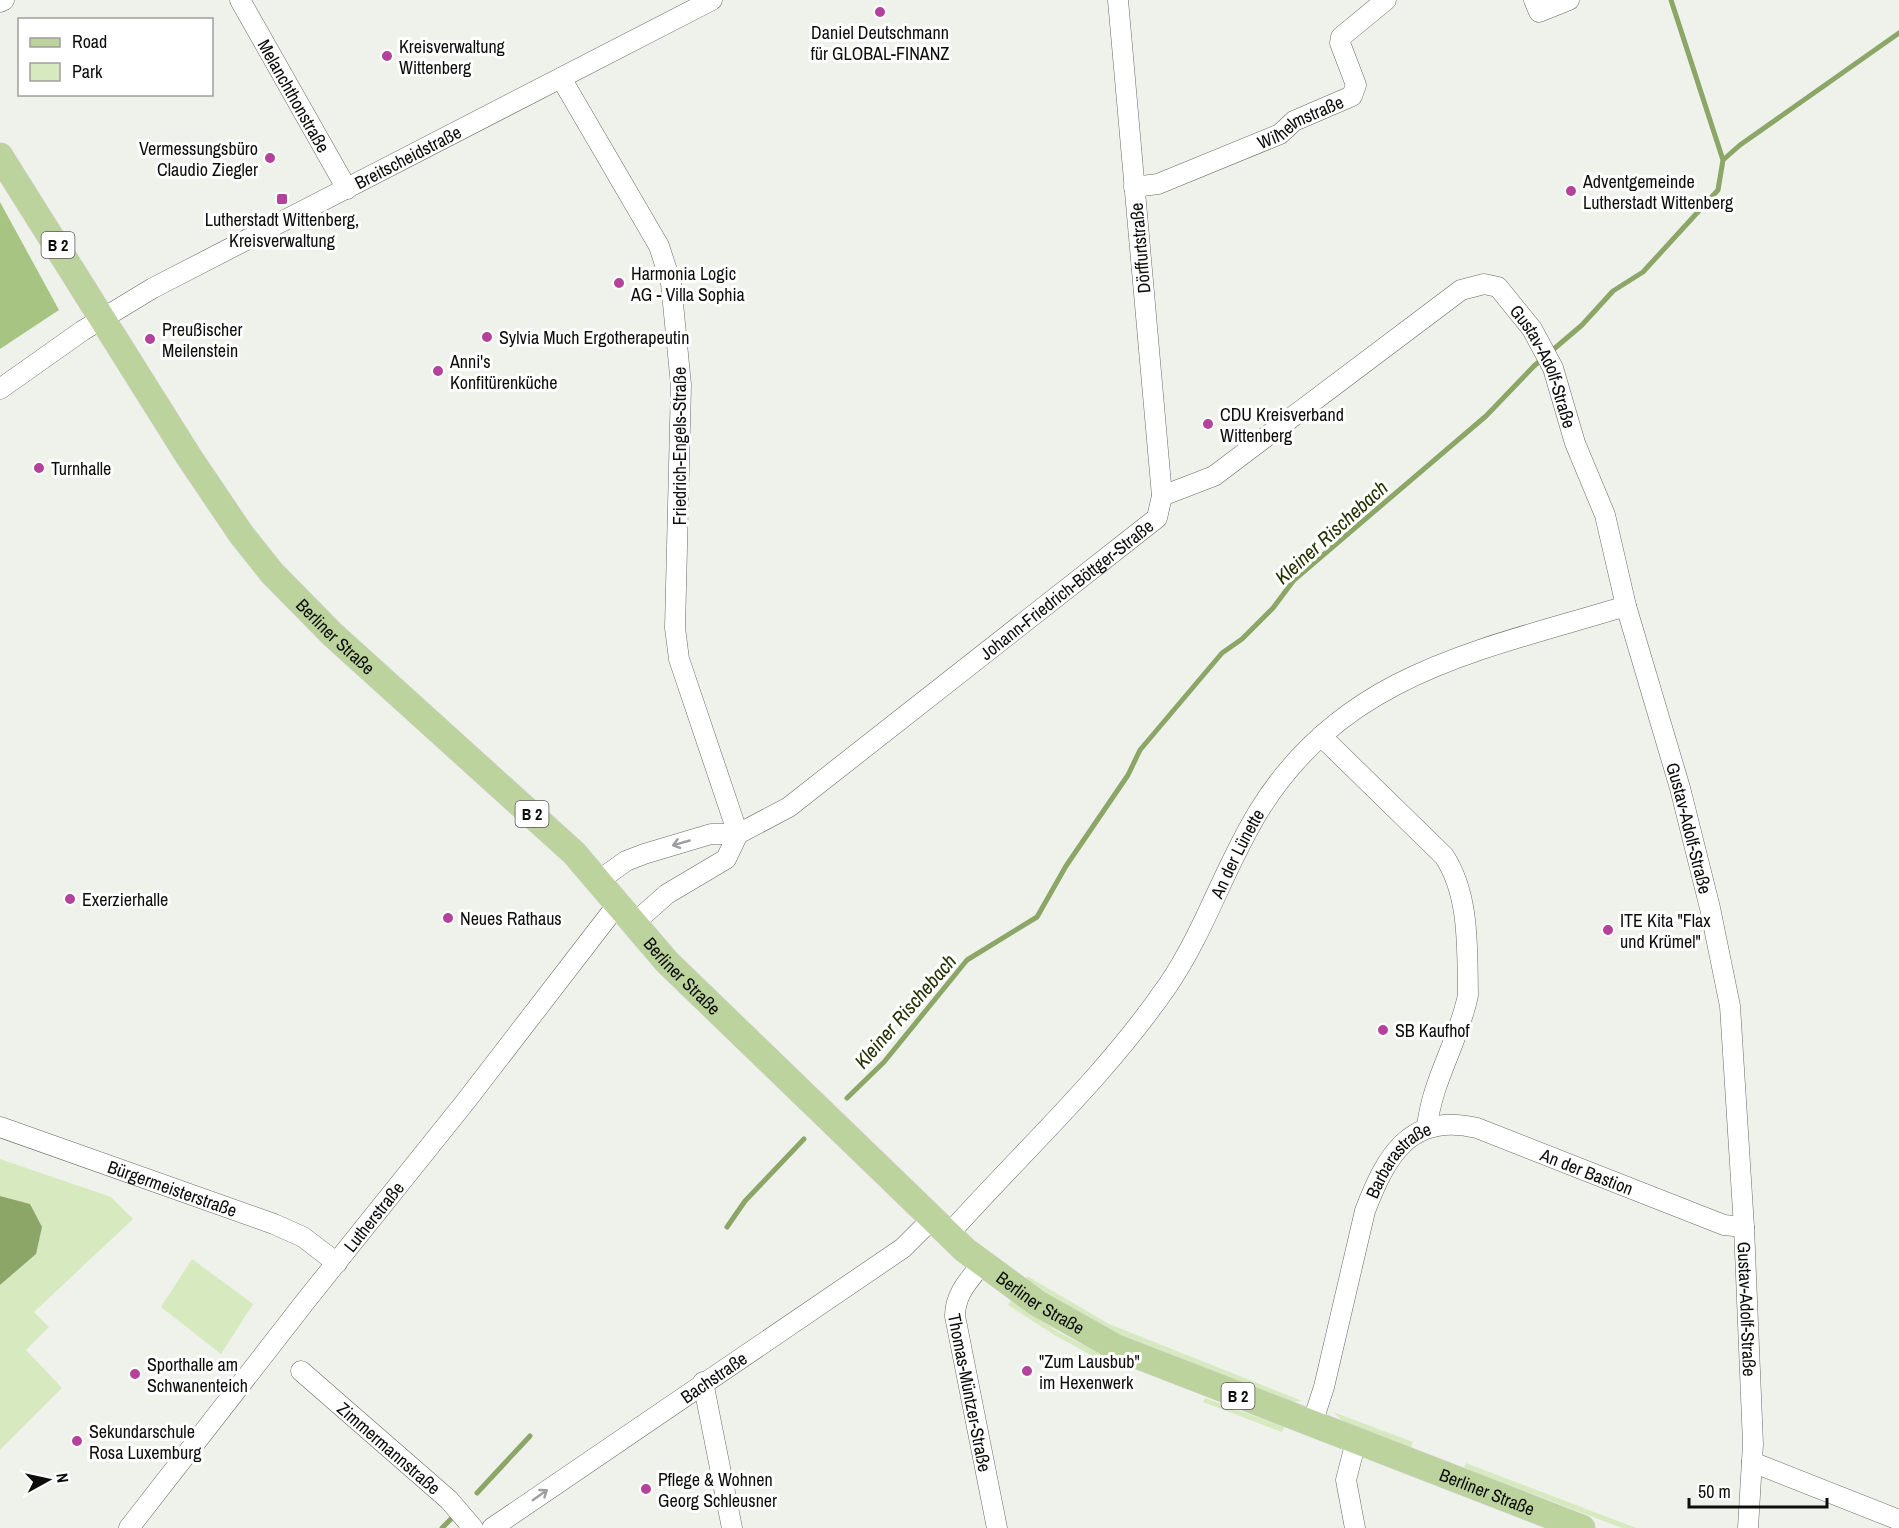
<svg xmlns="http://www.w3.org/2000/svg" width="1899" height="1528" viewBox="0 0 1899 1528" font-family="'Archivo Narrow',sans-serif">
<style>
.green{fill:#d6e9bf}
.forest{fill:#a8c483}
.water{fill:#8ba666}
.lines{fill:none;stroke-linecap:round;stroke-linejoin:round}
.stream{stroke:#8ba666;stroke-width:5}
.minor-casing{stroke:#686b64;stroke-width:21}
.major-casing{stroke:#cfcfce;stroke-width:27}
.minor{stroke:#fff;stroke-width:20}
.major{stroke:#bcd39d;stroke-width:26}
.oneway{stroke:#9e9f9e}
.poi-dot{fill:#b4419b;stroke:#fff;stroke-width:2}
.labels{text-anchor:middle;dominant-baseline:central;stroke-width:6;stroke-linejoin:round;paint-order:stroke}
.shield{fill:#fff;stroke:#565655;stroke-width:1.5}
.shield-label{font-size:16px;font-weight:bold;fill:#0d0e0c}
.poi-label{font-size:18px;fill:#0d0e0c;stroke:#fff;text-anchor:start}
.street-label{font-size:18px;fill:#0d0e0c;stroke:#fff}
.water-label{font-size:20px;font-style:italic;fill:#233303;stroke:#fff}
</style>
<rect width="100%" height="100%" fill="#eef2ea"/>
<path class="green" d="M0,1159l111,38 22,22 -99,93 15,15 -23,23 36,38 -62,62v-165l36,-31 -6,-50 -30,-8z
M192,1259l61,45 -32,50 -60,-47z
M1027,1276l82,48 193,77 -12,1 -176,-70 -89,-52z
M1011,1300l47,32 45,23 -3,5 -44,-24 -48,-31z
M1205,1398l79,29 -2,5 -79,-30z
M1333,1412l80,30 -2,6 -66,-25z
M1466,1463l170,65h-14l-158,-60z"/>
<path class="forest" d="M0,202l59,108 -59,39z"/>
<path class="water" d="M0,1196l30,8 12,23 -6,27 -36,31z"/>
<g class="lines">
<path class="stream" d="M1723,160l17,-15 159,-112
M847,1098l37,-36 83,-102 70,-43 29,-51 62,-91 12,-25 82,-97 20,-14 31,-31 21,-28 192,-164 48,-50 48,-41 31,-34 30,-19 75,-82 5,-30 -52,-160
M727,1227l18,-26 59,-62
M477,1493l53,-57
M442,1528l12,-12"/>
<defs>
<g id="minor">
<path id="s1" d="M240,0l107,189"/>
<path d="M1534,0l5,12 30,-12"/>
<path d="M0,2l4,-2"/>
<path d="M561,78l98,168 12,37 10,102 -6,243 4,31 59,175"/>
<path id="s2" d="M1134,187l24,-3 122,-50 14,-13 58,-25 4,-11 -16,-42 1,-6 45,-37"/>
<path id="s3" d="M0,389l82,-58 71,-43 559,-288"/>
<path id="s4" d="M1162,496l52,-20 247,-186 23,-6 14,3 34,42 21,39 22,75 30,72 21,91 54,182 30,120 20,98 14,221 9,217 -5,84"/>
<path d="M1321,736l123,120c26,39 23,93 24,139 -9,46 -36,85 -41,132"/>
<path id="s5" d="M598,881l28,-20 18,-7 67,-20h27l51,-27 368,-289 5,-22 -44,-496"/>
<path d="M633,924l34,-30 59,-35 12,-25"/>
<path id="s6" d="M0,1127l274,97 29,13 34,26"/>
<path id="s7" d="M948,1235c74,-83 157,-158 220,-250 37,-54 57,-120 92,-176 86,-137 222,-159 366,-203"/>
<path id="s8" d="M982,1264c-13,16 -27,30 -27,52l42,212"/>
<path id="s9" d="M301,1371l148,129 24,28"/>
<path d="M703,1382l29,146"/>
<path id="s10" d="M1312,1424l12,-37 41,-176c21,-55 45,-99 112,-83l247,97 20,2"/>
<path d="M1752,1462l147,58"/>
<path id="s11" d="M129,1528l179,-230 158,-197 151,-196"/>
<path id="s12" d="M492,1528l411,-280 28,-28"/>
<path d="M1355,1528l-9,-48 10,-39"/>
</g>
<g id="major">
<path id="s13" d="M0,156l189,301 52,77 31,39 60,61 242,219 93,109 298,288 72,53 78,44 467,181"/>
</g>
</defs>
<use href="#minor" class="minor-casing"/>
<use href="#major" class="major-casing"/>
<use href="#minor" class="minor"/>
<use href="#major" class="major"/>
</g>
<defs><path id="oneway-shaft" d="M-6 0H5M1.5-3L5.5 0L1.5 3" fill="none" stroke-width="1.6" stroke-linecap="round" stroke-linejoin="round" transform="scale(1.5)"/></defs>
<g class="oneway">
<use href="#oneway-shaft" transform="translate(681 843) rotate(164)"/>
<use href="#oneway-shaft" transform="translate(540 1495) rotate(-35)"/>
</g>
<g class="poi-dot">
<circle cx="880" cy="12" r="6"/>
<circle cx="387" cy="56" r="6"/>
<circle cx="270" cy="158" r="6"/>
<circle cx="1571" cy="191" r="6"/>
<rect x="276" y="193" width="12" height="12" rx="3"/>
<circle cx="619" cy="283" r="6"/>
<circle cx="487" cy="337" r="6"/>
<circle cx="150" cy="339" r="6"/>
<circle cx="438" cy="371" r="6"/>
<circle cx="1208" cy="424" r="6"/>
<circle cx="39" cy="468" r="6"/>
<circle cx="70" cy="899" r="6"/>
<circle cx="448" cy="918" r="6"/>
<circle cx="1608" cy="930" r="6"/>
<circle cx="1383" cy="1030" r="6"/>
<circle cx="1027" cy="1371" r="6"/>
<circle cx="135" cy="1374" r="6"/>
<circle cx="77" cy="1441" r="6"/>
<circle cx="646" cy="1489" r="6"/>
</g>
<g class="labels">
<g class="shield">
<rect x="41.5" y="232" width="33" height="26" rx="4.5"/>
<rect x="515.5" y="801" width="33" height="26" rx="4.5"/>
<rect x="1221.5" y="1383" width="33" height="26" rx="4.5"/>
</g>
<g class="shield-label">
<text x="58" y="245">B 2</text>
<text x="532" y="814">B 2</text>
<text x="1238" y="1396">B 2</text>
</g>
<g class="poi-label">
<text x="880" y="32" text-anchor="middle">Daniel Deutschmann<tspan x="880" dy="21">für GLOBAL-FINANZ</tspan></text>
<text x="399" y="46">Kreisverwaltung<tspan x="399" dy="21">Wittenberg</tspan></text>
<text x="258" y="148" text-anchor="end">Vermessungsbüro<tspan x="258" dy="21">Claudio Ziegler</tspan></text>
<text x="1583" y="181">Adventgemeinde<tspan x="1583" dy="21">Lutherstadt Wittenberg</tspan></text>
<text x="282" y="219" text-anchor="middle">Lutherstadt Wittenberg,<tspan x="282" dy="21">Kreisverwaltung</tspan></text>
<text x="631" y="273">Harmonia Logic<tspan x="631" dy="21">AG - Villa Sophia</tspan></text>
<text x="162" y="329">Preußischer<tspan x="162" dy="21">Meilenstein</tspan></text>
<text x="499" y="337">Sylvia Much Ergotherapeutin</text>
<text x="450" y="361">Anni's<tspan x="450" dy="21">Konfitürenküche</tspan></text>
<text x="1220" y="414">CDU Kreisverband<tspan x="1220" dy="21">Wittenberg</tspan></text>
<text x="51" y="468">Turnhalle</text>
<text x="82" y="899">Exerzierhalle</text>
<text x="460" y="918">Neues Rathaus</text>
<text x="1620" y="920">ITE Kita "Flax<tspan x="1620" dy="21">und Krümel"</tspan></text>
<text x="1395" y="1030">SB Kaufhof</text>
<text x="1039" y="1361">"Zum Lausbub"<tspan x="1039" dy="21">im Hexenwerk</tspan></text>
<text x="147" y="1364">Sporthalle am<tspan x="147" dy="21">Schwanenteich</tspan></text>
<text x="89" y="1431">Sekundarschule<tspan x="89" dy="21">Rosa Luxemburg</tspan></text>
<text x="658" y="1479">Pflege &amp; Wohnen<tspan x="658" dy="21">Georg Schleusner</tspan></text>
</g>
<g class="street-label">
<text stroke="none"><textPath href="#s1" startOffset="110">Melanchthonstraße</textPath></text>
<text stroke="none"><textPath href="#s2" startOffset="180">Wilhelmstraße</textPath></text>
<text stroke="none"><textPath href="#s3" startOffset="470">Breitscheidstraße</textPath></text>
<text transform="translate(1140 248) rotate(-95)">Dörffurtstraße</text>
<text stroke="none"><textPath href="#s4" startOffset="496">Gustav-Adolf-Straße</textPath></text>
<text transform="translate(679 446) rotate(-90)">Friedrich-Engels-Straße</text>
<text stroke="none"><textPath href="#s5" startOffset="561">Johann-Friedrich-Böttger-Straße</textPath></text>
<text stroke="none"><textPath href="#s13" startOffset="588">Berliner Straße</textPath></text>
<text stroke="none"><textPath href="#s4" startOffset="982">Gustav-Adolf-Straße</textPath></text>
<text stroke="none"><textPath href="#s7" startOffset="482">An der Lünette</textPath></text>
<text stroke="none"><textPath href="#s13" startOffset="1074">Berliner Straße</textPath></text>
<text stroke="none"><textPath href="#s10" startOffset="282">Barbarastraße</textPath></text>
<text stroke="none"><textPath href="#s10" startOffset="495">An der Bastion</textPath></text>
<text stroke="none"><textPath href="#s6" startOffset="183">Bürgermeisterstraße</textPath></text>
<text stroke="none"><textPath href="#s11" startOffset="396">Lutherstraße</textPath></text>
<text stroke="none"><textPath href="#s13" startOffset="1560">Berliner Straße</textPath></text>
<text stroke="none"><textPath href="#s4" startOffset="1468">Gustav-Adolf-Straße</textPath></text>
<text stroke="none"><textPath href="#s12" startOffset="268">Bachstraße</textPath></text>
<text stroke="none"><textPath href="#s8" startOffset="138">Thomas-Müntzer-Straße</textPath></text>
<text stroke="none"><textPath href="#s9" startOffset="117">Zimmermannstraße</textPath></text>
<text stroke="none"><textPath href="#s13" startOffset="2046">Berliner Straße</textPath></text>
</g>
<g class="water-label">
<text transform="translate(1331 532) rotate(-42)">Kleiner Rischebach</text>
<text transform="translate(905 1011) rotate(-49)">Kleiner Rischebach</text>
</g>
</g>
<rect x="18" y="18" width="195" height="78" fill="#ffffff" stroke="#9e9f9e" stroke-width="1.5"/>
<rect x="30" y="38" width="30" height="9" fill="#bcd39d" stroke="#9e9f9e" stroke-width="1.5"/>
<text x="72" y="48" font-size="18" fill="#0d0e0c">Road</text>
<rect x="30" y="63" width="30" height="18" fill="#d6e9bf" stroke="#9e9f9e" stroke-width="1.5"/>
<text x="72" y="78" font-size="18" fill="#0d0e0c">Park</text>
<g transform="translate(48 1480) rotate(82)" stroke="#ffffff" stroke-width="4.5" paint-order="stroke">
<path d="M0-4.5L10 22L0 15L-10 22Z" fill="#0d0e0c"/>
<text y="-9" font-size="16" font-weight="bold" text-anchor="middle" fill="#0d0e0c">N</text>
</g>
<path d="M1689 1498v9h138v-9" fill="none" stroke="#0d0e0c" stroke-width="3"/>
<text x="1698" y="1498" font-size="18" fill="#0d0e0c" stroke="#ffffff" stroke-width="4.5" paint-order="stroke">50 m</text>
</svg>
